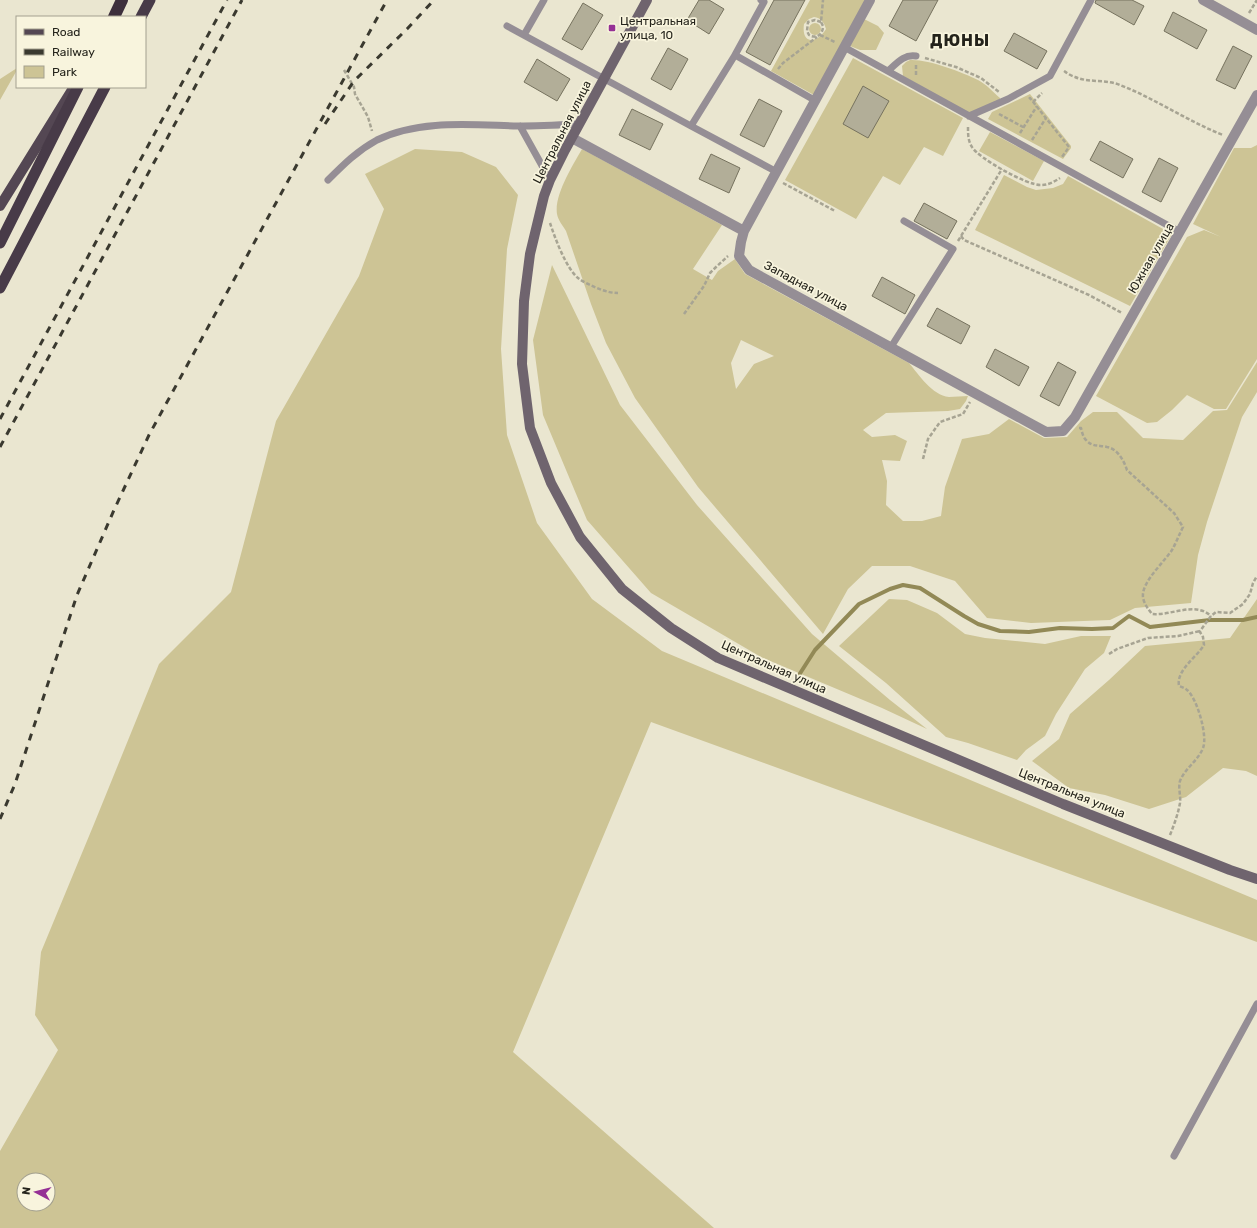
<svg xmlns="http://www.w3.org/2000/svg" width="1257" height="1228" viewBox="0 0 1257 1228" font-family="Rubik,sans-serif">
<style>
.green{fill:#cdc495;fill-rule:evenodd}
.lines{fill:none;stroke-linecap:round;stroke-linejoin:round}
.stream{stroke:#928956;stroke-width:4}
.building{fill:#b2ae98;stroke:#76725e}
.path{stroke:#a7a493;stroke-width:2.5;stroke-dasharray:4 2;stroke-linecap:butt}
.service{stroke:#958e95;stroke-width:7}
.minor{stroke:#958e95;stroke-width:10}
.secondary{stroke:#6f646e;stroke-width:10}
.primary{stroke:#544753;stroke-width:10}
.trunk{stroke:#483b48;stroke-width:11}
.motorway{stroke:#3d2f3c;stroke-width:12}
.rail{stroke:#3a392f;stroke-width:3;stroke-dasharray:7 7;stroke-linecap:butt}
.poi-dot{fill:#953095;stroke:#f8f4dd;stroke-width:1.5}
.labels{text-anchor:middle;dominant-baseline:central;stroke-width:3.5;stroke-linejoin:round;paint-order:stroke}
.poi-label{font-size:12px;fill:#24231b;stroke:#f8f4dd;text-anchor:start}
.street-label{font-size:12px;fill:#24231b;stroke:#f8f4dd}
.district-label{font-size:16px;font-weight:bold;letter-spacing:1px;fill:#24231b;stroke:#f8f4dd}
</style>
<rect width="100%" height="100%" fill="#eae6d0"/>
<path class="green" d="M810,0h55l-51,95 -43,-24zM814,17c7,1 10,5 12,12 -9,15 -25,16 -22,-5l5,-5z
M864,19l14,7 6,7 -8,17h-16l-10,-4z
M809 29a6 6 0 1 1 12 0a6 6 0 1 1-12 0Z
M853,58l110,60 -20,38 -19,-9 -24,38 -17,-9 -27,43 -71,-39z
M910,60c18,-1 52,12 68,20 8,4 15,12 22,18v2l-31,13 -66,-37 -1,-10 4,-4z
M17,68v2l-17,30v-21z
M1030,94l41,52v2l-8,11 -75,-40 4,-7z
M990,132l54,29 -11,20 -54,-30z
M1257,145v214l-31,50h-12l-27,-14 -15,15 -15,12 -10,1 -51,-27 91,-159 17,-7 17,7 -28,-13 41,-76h17z
M415,149l47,3 34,15 22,28 -11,54 -6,100 6,86 30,88 55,76 70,52 595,249v42l-606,-220 -138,330 201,176h-714v-77l58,-101 -23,-35 6,-63 53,-128 65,-160 72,-72 45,-171 83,-145 25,-67 -19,-35zM24,1180h24v24h-24z
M582,149l140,76 -29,44 19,11 6,-9 17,-12 10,15 164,89c10,12 23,32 40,34 6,0 13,-1 19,-1l-2,5 -6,8 -12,2 -62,2 -23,17 9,7 23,-2 12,6 -7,20 -18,-1 5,21 -1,24 17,16h19l19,-5 4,-29 17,-48 27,-5 20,-15 35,19 23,-1 14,-16 12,-9h24l26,26 40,2 30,-29 14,-1 30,-48v30l-15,25 -35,105 -9,33 -7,48 -56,5 -25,12 -79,3 -44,-5 -32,-37 -45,-15h-38l-24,23 -25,45 -125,-147 -63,-89 -29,-55 -15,-39 -25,-73c-3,-5 -8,-11 -9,-17 -3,-19 16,-49 25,-65zM741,340l33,16 -20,8 -18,25 -5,-26z
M1004,175l23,12 9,3 17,-2 10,-4 5,-8 104,58 -42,72 -155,-76z
M552,265l68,140 77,100 115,129 78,66 37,29 -45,-21 -121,-51 -110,-64 -64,-73 -44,-105 -10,-75z
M889,599l18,1 30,13 28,21 20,4 60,6 36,-8h30l-7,17 -19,16 -29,45 -11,22 -19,14 -9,10 -49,-17 -22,-6 -60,-54 -47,-37z
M1257,599v177l-11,-5 -23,-3 -37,29 -37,12 -44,-14 -36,-7 -37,-27 27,-22 11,-25 39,-34 36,-34 85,-8z"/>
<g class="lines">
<path class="stream" d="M799,675l16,-25 44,-46 31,-15 13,-4 17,3 44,28 14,8 22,7 29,1 31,-4 32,1 21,-1 16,-12 21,11 60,-7h33l14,-3"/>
</g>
<path class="building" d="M699,0h10l15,9 -15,25 -22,-14z
M774,0h31l-35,65 -24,-13z
M903,0h35l-22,41 -27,-15z
M1096,0h36l12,6 -10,19 -39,-22z
M583,3l20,12 -21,35 -20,-11z
M1173,12l34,18 -10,19 -33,-18z
M1014,33l33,18 -10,18 -33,-18z
M1233,46l19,10 -17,33 -19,-9z
M668,48l20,11 -17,31 -20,-11z
M537,59l33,20 -13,22 -33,-19z
M863,86l26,15 -21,37 -25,-14z
M759,99l23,12 -18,36 -24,-12z
M632,109l31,15 -13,26 -31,-15z
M1100,141l33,18 -10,19 -33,-18z
M711,154l29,14 -11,25 -30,-14z
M1159,158l19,10 -17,34 -19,-10z
M924,203l33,18 -10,18 -33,-18z
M882,277l33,18 -10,19 -33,-18z
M937,308l33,18 -9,18 -34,-18z
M995,349l34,18 -10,19 -33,-19z
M1058,362l18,10 -17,34 -19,-10z"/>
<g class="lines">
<path class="path" d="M1249,13l8,-13
M821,22l-6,-2 -7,2 -1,9 2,4c7,4 14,0 14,-9l-2,-4 2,-22
M820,35l15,7
M925,58l31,9 25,11 18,14
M778,69l5,-6 34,-26
M344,70l10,17 1,7 13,23 4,14
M1064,71c3,2 7,5 11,6 14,6 31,2 45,8 36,14 67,36 103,50
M916,75v-11
M1029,99l1,-1 39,49 -7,10
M1033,102l9,-9
M999,114l24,13
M968,127c0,7 0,14 4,20 6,11 56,39 69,38 7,0 13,-3 19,-7
M1020,133l17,-27
M1032,140l14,-22
M783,183l52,28
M550,223c5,15 16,45 28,55 5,4 12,7 19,10 7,3 14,5 21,5
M961,236l3,4 125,55 33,18
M958,241l44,-72
M684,314l20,-28 6,-13 5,-5 13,-12
M1079,428h2c1,4 2,9 5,12 6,7 13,5 21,7 11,2 17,14 20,23l47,43 9,14c-4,8 -7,16 -11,23 -8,12 -28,30 -29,44 -1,7 5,15 9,20 19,2 43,-13 59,2
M923,459l5,-20 12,-17 23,-8 7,-12
M1109,654l8,-5 31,-11 30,-2 22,-5
M1170,835c4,-10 8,-21 10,-32 1,-7 -2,-15 0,-22 5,-13 18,-20 23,-33 5,-12 -6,-50 -16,-58 -2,-2 -5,-3 -8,-4 -3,-16 18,-29 25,-41l-1,-8 -3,-5v-1l11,-15 5,-4 14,1 13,-9 7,-10 3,-11 4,-7"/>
<path class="service" d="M761,0l3,2 -29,53 81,46
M507,26l184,100 44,-71
M524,35l20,-35
M844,47l336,185
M888,71c9,-8 16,-17 28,-15
M969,116l39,-17 42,-23 41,-76
M520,126l30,54
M691,126l86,46
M328,180c16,-16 29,-29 49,-40 42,-21 96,-15 141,-14 21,0 41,-1 61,-2
M891,347l62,-98 -49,-28
M1174,1156l83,-152"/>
<path class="minor" d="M1203,0l54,30
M572,138l172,93 -3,11 -2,14 10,14 297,162 17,-1 12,-14 182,-322
M744,231l126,-231"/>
<path class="secondary" d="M647,0l-82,150 -15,30 -6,16 -14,58 -6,47 -2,63 8,64 21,55 29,54 42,52 49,39 47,30 345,146 167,66 27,9"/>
<path class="primary" d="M0,206l72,-116"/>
<path class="trunk" d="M141,17l9,-17
M0,243l78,-156
M0,288l105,-201"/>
<path class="motorway" d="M114,17l8,-17"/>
<path class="rail" d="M325,124l29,-43 53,-52 27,-29
M0,419l227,-419
M0,447l242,-447
M0,819l15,-35 62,-189 37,-85 35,-75 238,-435"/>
</g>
<rect class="poi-dot" x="608" y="24" width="8" height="8" rx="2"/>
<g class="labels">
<g class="poi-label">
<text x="620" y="21">Центральная<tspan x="620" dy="14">улица, 10</tspan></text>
</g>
<g class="street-label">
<text transform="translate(562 132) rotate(-63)">Центральная улица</text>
<text transform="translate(1151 258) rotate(-60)">Южная улица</text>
<text transform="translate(806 286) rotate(28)">Западная улица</text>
<text transform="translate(774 667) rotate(24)">Центральная улица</text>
<text transform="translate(1072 793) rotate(22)">Центральная улица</text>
</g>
<g class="district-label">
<text x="960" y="40">ДЮНЫ</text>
</g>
</g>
<rect x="16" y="16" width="130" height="72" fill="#f8f4dd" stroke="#a3a08f"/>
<rect x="24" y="29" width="20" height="6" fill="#544753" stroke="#a3a08f"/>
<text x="52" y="36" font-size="12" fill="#24231b">Road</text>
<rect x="24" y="49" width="20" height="6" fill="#3a392f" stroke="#a3a08f"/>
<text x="52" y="56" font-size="12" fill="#24231b">Railway</text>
<rect x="24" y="66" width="20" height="12" fill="#cdc495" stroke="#a3a08f"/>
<text x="52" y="76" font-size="12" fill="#24231b">Park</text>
<g transform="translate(36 1192) rotate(277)"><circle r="19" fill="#f8f4dd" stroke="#a3a08f"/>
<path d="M0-3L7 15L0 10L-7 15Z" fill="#953095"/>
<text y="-6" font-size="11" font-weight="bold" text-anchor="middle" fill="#24231b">N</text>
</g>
</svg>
